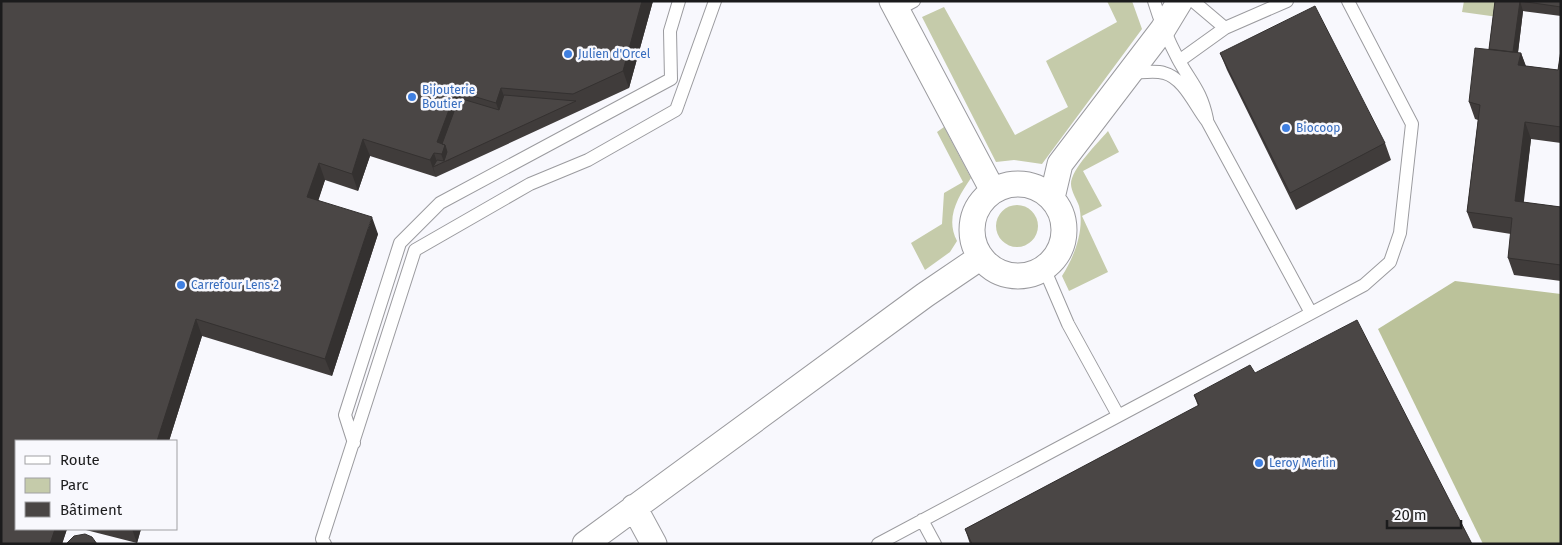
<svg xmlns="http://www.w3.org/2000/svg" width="1562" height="545" viewBox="0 0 1562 545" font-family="'Fira Sans',sans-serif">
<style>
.green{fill:#c5cbaa}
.forest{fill:#bbc29a}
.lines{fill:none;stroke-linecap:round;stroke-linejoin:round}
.service-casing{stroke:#9b9b9f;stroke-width:14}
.minor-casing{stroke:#9b9b9f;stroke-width:27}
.service{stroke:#fff;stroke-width:12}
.minor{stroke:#fff;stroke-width:25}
.wall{fill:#403c3b}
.shaded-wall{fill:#343130}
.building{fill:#4a4645;stroke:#343130}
.shop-dot{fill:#3f7fe0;stroke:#f8f8fd;stroke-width:2}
.labels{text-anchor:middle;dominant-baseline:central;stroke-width:5;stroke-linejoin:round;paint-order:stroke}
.shop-label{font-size:12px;fill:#366cbe;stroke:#f8f8fd;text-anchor:start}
</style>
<rect width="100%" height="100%" fill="#f8f8fd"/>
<path class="green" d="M1107,1h25l10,28 -100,135 -28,-4 -18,2 -74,-145 22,-10 71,128 53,-28 -22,-46 71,-39z
M1464,1h36l-2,16 -36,-5z
M944,127l27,51c-13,19 -26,40 -14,63l-7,11 -25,18 -14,-27 31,-19 2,-31 19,-11 -26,-50z
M1108,131l11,21 -36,19 19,35 -20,10 26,56 -39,19 -7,-15c12,-19 23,-46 17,-70 -2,-6 -8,-15 -8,-22 0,-15 27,-41 37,-53z
M996 226a21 21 0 1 1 42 0a21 21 0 1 1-42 0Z"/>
<path class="forest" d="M1455,281l106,13v250h-78l-105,-215z"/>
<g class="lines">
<defs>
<path id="service" d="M1154,1c6,20 14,39 24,58 13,24 23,31 29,60
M1193,1l32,27 62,-27
M897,10l17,-9
M1179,61l46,-33
M1129,73c11,0 25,-3 35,0 20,5 31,33 43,48l104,192
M1044,268l24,56 50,91
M354,443l-9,-28 55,-172 40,-40 231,-124 -1,-48 9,-30
M922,520l13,24
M325,544l-3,-5 93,-289 115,-66 58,-24 88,-50 39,-109
M878,544l486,-259 26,-23 10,-29 12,-109 -64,-123"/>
<path id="minor" d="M892,1l101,190
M972 230a46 46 0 1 1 92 0a46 46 0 1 1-92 0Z
M1052,198l8,-34 103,-135 17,-28
M634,507l20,37
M585,544l340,-249 56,-38"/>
</defs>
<use href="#service" class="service-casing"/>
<use href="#minor" class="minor-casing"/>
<use href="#service" class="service"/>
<use href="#minor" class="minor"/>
</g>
<path class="wall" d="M1,1h652l-24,87 -193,89 -66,-21 -12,35 -33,-11 -7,20 60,34 -46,142 -130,-40 -33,105h-153l51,88 -5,15h-61z
M1495,1h66v15l-38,-5 -5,42h3l5,13 32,4 3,-20v93l-30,-4 -8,63 38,5v74l-47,-6 -6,-17 3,-24 -38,-6 -6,-16 11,-92 -3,-1 -6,-17 20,-53z
M1220,53l165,90 6,17 -95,50 -69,-140z
M1255,373l217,171h-502l-5,-15 233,-123 -4,-11z
M82,529h59l-4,14z"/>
<path class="shaded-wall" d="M642,1h11l-24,87 -6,-17z
M1520,1l3,10 -7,57 -4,-9z
M1521,53l6,17 -9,-5z
M501,88l6,16 -5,16 -6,-17z
M456,91l6,17 -12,52 -6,2 -7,-20z
M1525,122l6,17 -9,79 -7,-17z
M363,139l7,17 -12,35 -6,-17z
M434,153l4,12 -5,2 3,10 -6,-17z
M319,163l6,17 -11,34 -7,-17z
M372,217l6,17 -46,142 -7,-17z
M196,319l6,17 -33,105h-12z
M55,529h12l-5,15h-12z
M132,529h9l-4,14z"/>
<path class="building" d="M1,1h641l-19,70 -50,23 -72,-6 -5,15 -40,-12 -19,51 8,3 -3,9 -8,-1 -4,7 -67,-21 -11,35 -33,-11 -12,34 65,20 -47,142 -129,-40 -39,122h-141v88h39l-5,15h-49z
M1495,1h25l-7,51 -24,-3z
M1520,1h41v6z
M1315,6l70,137 -95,50 -70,-140z
M1475,48l46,5 -3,12 40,5 3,-20v77l-36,-5 -10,79 46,6v58l-53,-7 4,-40 -45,-6 13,-107 -11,-3z
M504,95l72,6 -143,66 4,-7 7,1 3,-9 -2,-7 -3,-1 17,-46 40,12z
M1357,320l115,224h-500l-7,-15 234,-124 -5,-10 56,-30 5,8z
M85,534l7,3 5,7h-31l8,-8z"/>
<g class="shop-dot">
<circle cx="568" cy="54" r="5"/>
<circle cx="412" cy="97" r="5"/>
<circle cx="1286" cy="128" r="5"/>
<circle cx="181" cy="285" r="5"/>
<circle cx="1259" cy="463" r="5"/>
</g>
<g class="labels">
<g class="shop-label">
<text x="578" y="54">Julien d'Orcel</text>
<text x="422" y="90">Bijouterie<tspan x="422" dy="14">Boutier</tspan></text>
<text x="1296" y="128">Biocoop</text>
<text x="191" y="285">Carrefour Lens 2</text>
<text x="1269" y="463">Leroy Merlin</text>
</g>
</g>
<rect width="1562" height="545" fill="none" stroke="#1b1b1c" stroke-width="5"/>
<rect x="15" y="440" width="162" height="90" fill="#f8f8fd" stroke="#a0a0a3"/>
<rect x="25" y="456" width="25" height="8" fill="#ffffff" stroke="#a0a0a3"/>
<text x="60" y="465" font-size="15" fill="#1b1b1c">Route</text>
<rect x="25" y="478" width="25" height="15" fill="#c5cbaa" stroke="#a0a0a3"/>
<text x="60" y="490" font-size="15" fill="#1b1b1c">Parc</text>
<rect x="25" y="502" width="25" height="15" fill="#4a4645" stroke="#a0a0a3"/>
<text x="60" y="515" font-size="15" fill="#1b1b1c">Bâtiment</text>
<path d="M1387 520v8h74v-8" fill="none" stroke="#1b1b1c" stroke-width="2.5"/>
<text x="1394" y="520" font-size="15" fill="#1b1b1c" stroke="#f8f8fd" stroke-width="4" paint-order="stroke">20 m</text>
</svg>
